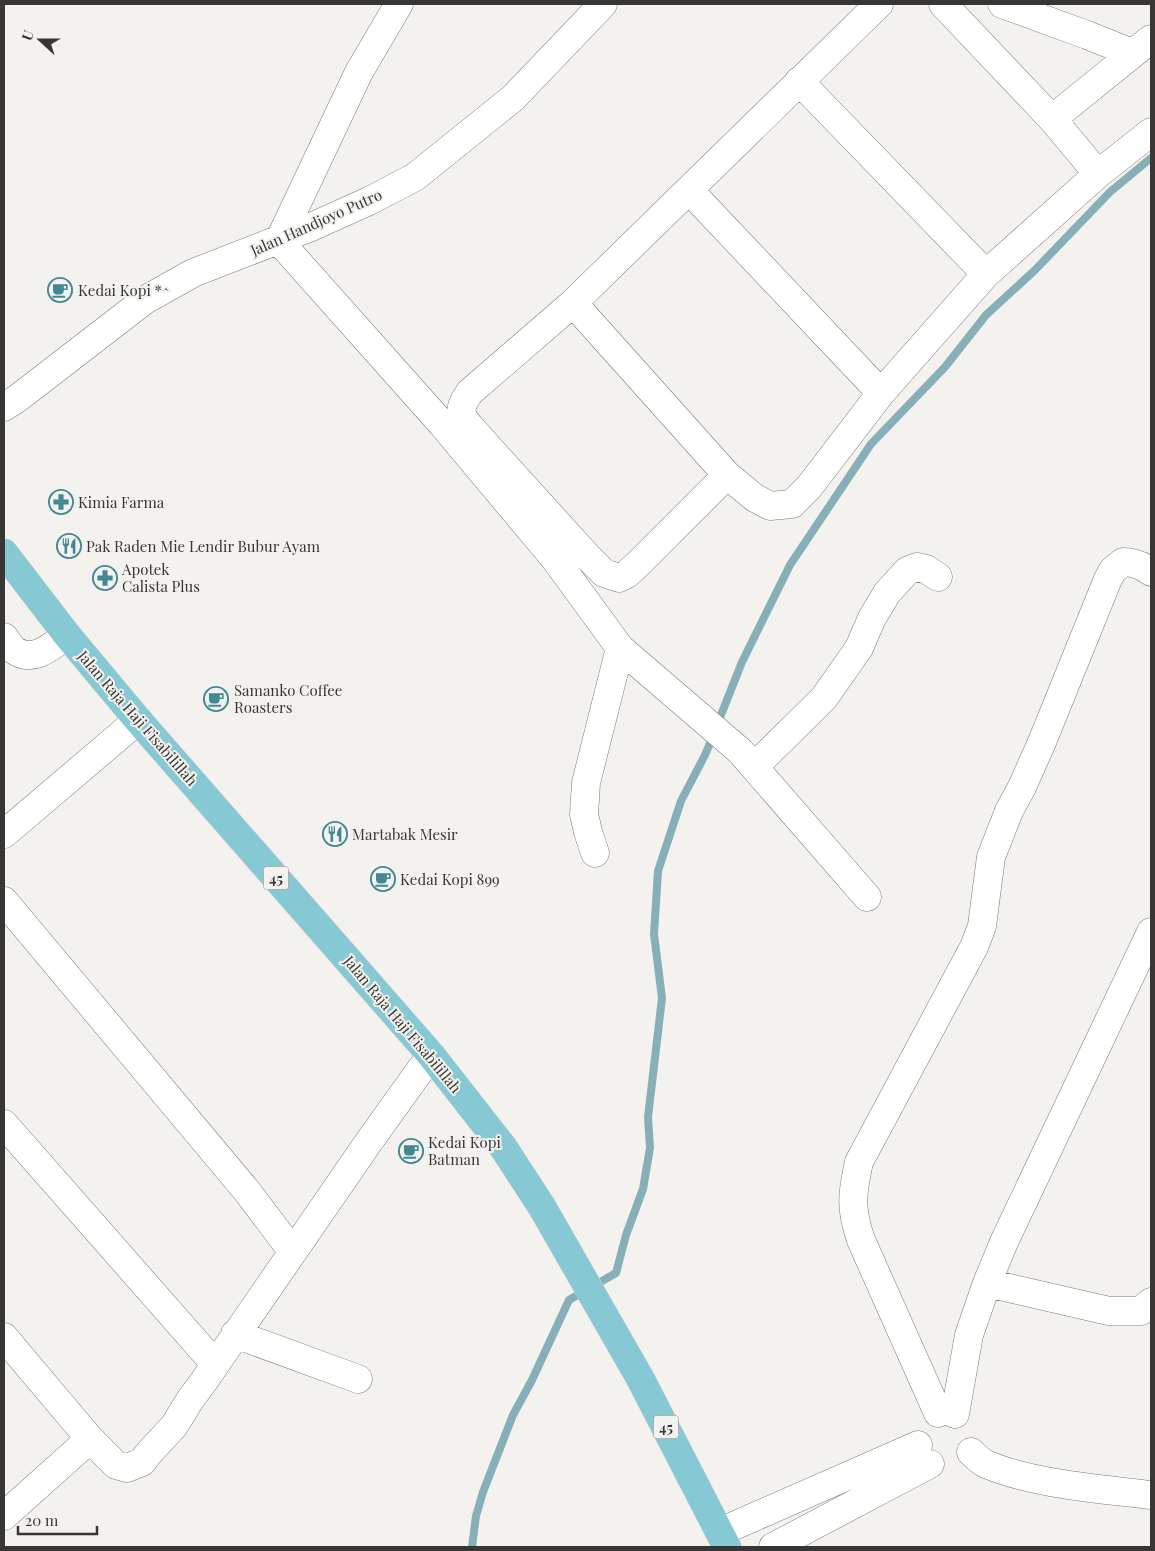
<svg xmlns="http://www.w3.org/2000/svg" width="1155" height="1551" viewBox="0 0 1155 1551" font-family="'Playfair Display',serif">
<style>
.lines{fill:none;stroke-linecap:round;stroke-linejoin:round}
.stream{stroke:#87afb7;stroke-width:8}
.minor-casing{stroke:#7c7a76;stroke-width:29}
.major-casing{stroke:#cfcfce;stroke-width:29}
.minor{stroke:#fff;stroke-width:28}
.major{stroke:#86c8d3;stroke-width:28}
.labels{text-anchor:middle;dominant-baseline:central;stroke-width:4;stroke-linejoin:round;paint-order:stroke}
.shield{fill:#f4f2ee;stroke:#706e6c;stroke-width:1}
.shield-label{font-size:14px;font-weight:bold;fill:#373634}
.street-label{font-size:15px;fill:#373634;stroke:#f4f2ee}
.poi-label{font-size:15px;fill:#373634;stroke:#f4f2ee;text-anchor:start}
</style>
<rect width="100%" height="100%" fill="#f4f2ee"/>
<g class="lines">
<path class="stream" d="M717,725l25,-63 48,-97 81,-121 74,-77 41,-52 49,-45 75,-78 41,-34
M472,1547l4,-31 7,-24 30,-77 19,-35 37,-80 47,-27 10,-38 17,-46 7,-41 -2,-31 14,-119 -8,-64 4,-63 23,-70 24,-46 8,-19"/>
<defs>
<path id="minor" d="M399,4l-40,68 -80,169 163,183 113,135 65,89 120,103 127,146
M943,4l109,115 46,55
M1002,4l85,31 45,18
M799,81l187,193
M1052,119l99,-80
M689,190l192,203
M573,303l154,172 28,23 15,8 22,-2 17,-17 72,-94 105,-119 112,-100 53,-42
M4,407l14,-9 127,-98 48,-27 116,-45 60,-27 46,-24 98,-79 90,-94
M727,475l-90,90 -10,9 -8,4 -15,-5 -17,-17 -116,-128c-13,-15 -12,-20 -1,-36l103,-89 306,-299
M4,637c3,4 6,9 10,13 19,14 38,-4 53,-15
M754,767l70,-69 35,-50 13,-30 15,-25 20,-22 10,-4 9,2 12,8
M4,834l134,-114
M595,853l-7,-21 -4,-18 2,-31 34,-135
M4,901l242,289 47,62
M4,1124l211,240
M987,1283l122,28h32l10,-9
M235,1334l123,45
M4,1337l86,102 26,26 11,3 15,-6 6,-8 26,-28 16,-26 14,-19 164,-238 63,-88
M938,1413l-77,-173c-11,-32 -9,-46 -2,-78l115,-215 8,-21 9,-69 18,-46 13,-24 20,-45 66,-163 5,-9 10,-8c11,0 19,3 28,10
M955,1414l14,-79 18,-52 17,-41 147,-310
M971,1452c4,4 9,9 15,12 46,20 115,25 165,31
M4,1516l86,-77
M720,1532l198,-87
M773,1547l157,-83"/>
<path id="major" d="M4,553l63,82 71,85 293,335 72,92 39,60 98,171 87,169"/>
</defs>
<use href="#minor" class="minor-casing"/>
<use href="#major" class="major-casing"/>
<use href="#minor" class="minor"/>
<use href="#major" class="major"/>
</g>
<defs>
<symbol id="cafe-ring" viewBox="-11 -11 22 22"><circle r="9.5" fill="#f4f2ee" stroke="#428893" stroke-width="1.5"/><path d="M-5.5-4.5H6V0H3Q3 3.5 0 3.5H-2.5Q-5.5 3.5-5.5 0ZM3-3.2v2h1.7v-2ZM-6 4.5H4V6H-6Z" fill="#428893"/></symbol>
<symbol id="pharmacy-ring" viewBox="-11 -11 22 22"><circle r="9.5" fill="#f4f2ee" stroke="#428893" stroke-width="1.5"/><path d="M-2-6h4v4h4v4h-4v4h-4v-4h-4v-4h4Z" fill="#428893"/></symbol>
<symbol id="restaurant-ring" viewBox="-11 -11 22 22"><circle r="9.5" fill="#f4f2ee" stroke="#428893" stroke-width="1.5"/><path d="M-5-6h1v4h1v-4h1v4h1v-4h1v5L-1.5 .5V6h-2V.5L-5-1ZM5-6V6H3V1.5H1.5Q1.5-4 5-6Z" fill="#428893"/></symbol>
</defs>
<g fill-rule="evenodd">
<use href="#cafe-ring" x="46" y="276" width="28" height="28"/>
<use href="#pharmacy-ring" x="47" y="488" width="28" height="28"/>
<use href="#restaurant-ring" x="55" y="532" width="28" height="28"/>
<use href="#pharmacy-ring" x="91" y="564" width="28" height="28"/>
<use href="#cafe-ring" x="202" y="685" width="28" height="28"/>
<use href="#restaurant-ring" x="321" y="820" width="28" height="28"/>
<use href="#cafe-ring" x="369" y="865" width="28" height="28"/>
<use href="#cafe-ring" x="397" y="1137" width="28" height="28"/>
</g>
<g class="labels">
<g class="shield">
<rect x="263.5" y="866.5" width="25" height="23" rx="4"/>
<rect x="653.5" y="1415.5" width="25" height="23" rx="4"/>
</g>
<g class="shield-label">
<text x="276" y="878">45</text>
<text x="666" y="1427">45</text>
</g>
<g class="street-label">
<text transform="translate(316 222) rotate(-24)">Jalan Handjoyo Putro</text>
<text transform="translate(138 718) rotate(49)">Jalan Raja Haji Fisabilillah</text>
<text transform="translate(403 1024) rotate(50)">Jalan Raja Haji Fisabilillah</text>
</g>
<g class="poi-label">
<text x="78" y="290">Kedai Kopi *^</text>
<text x="78" y="502">Kimia Farma</text>
<text x="86" y="546">Pak Raden Mie Lendir Bubur Ayam</text>
<text x="122" y="569">Apotek<tspan x="122" dy="17">Calista Plus</tspan></text>
<text x="234" y="690">Samanko Coffee<tspan x="234" dy="17">Roasters</tspan></text>
<text x="352" y="834">Martabak Mesir</text>
<text x="400" y="879">Kedai Kopi 899</text>
<text x="428" y="1142">Kedai Kopi<tspan x="428" dy="17">Batman</tspan></text>
</g>
</g>
<rect width="1155" height="1551" fill="none" stroke="#373634" stroke-width="10"/>
<g transform="translate(40 40) rotate(291)" stroke="#f4f2ee" stroke-width="4" paint-order="stroke">
<path d="M0-4L9 19L0 12L-9 19Z" fill="#373634"/>
<text y="-8" font-size="14" font-weight="bold" text-anchor="middle" fill="#373634">U</text>
</g>
<path d="M18 1526v8h79v-8" fill="none" stroke="#373634" stroke-width="2.5"/>
<text x="25" y="1526" font-size="15" fill="#373634" stroke="#f4f2ee" stroke-width="4" paint-order="stroke">20 m</text>
</svg>
